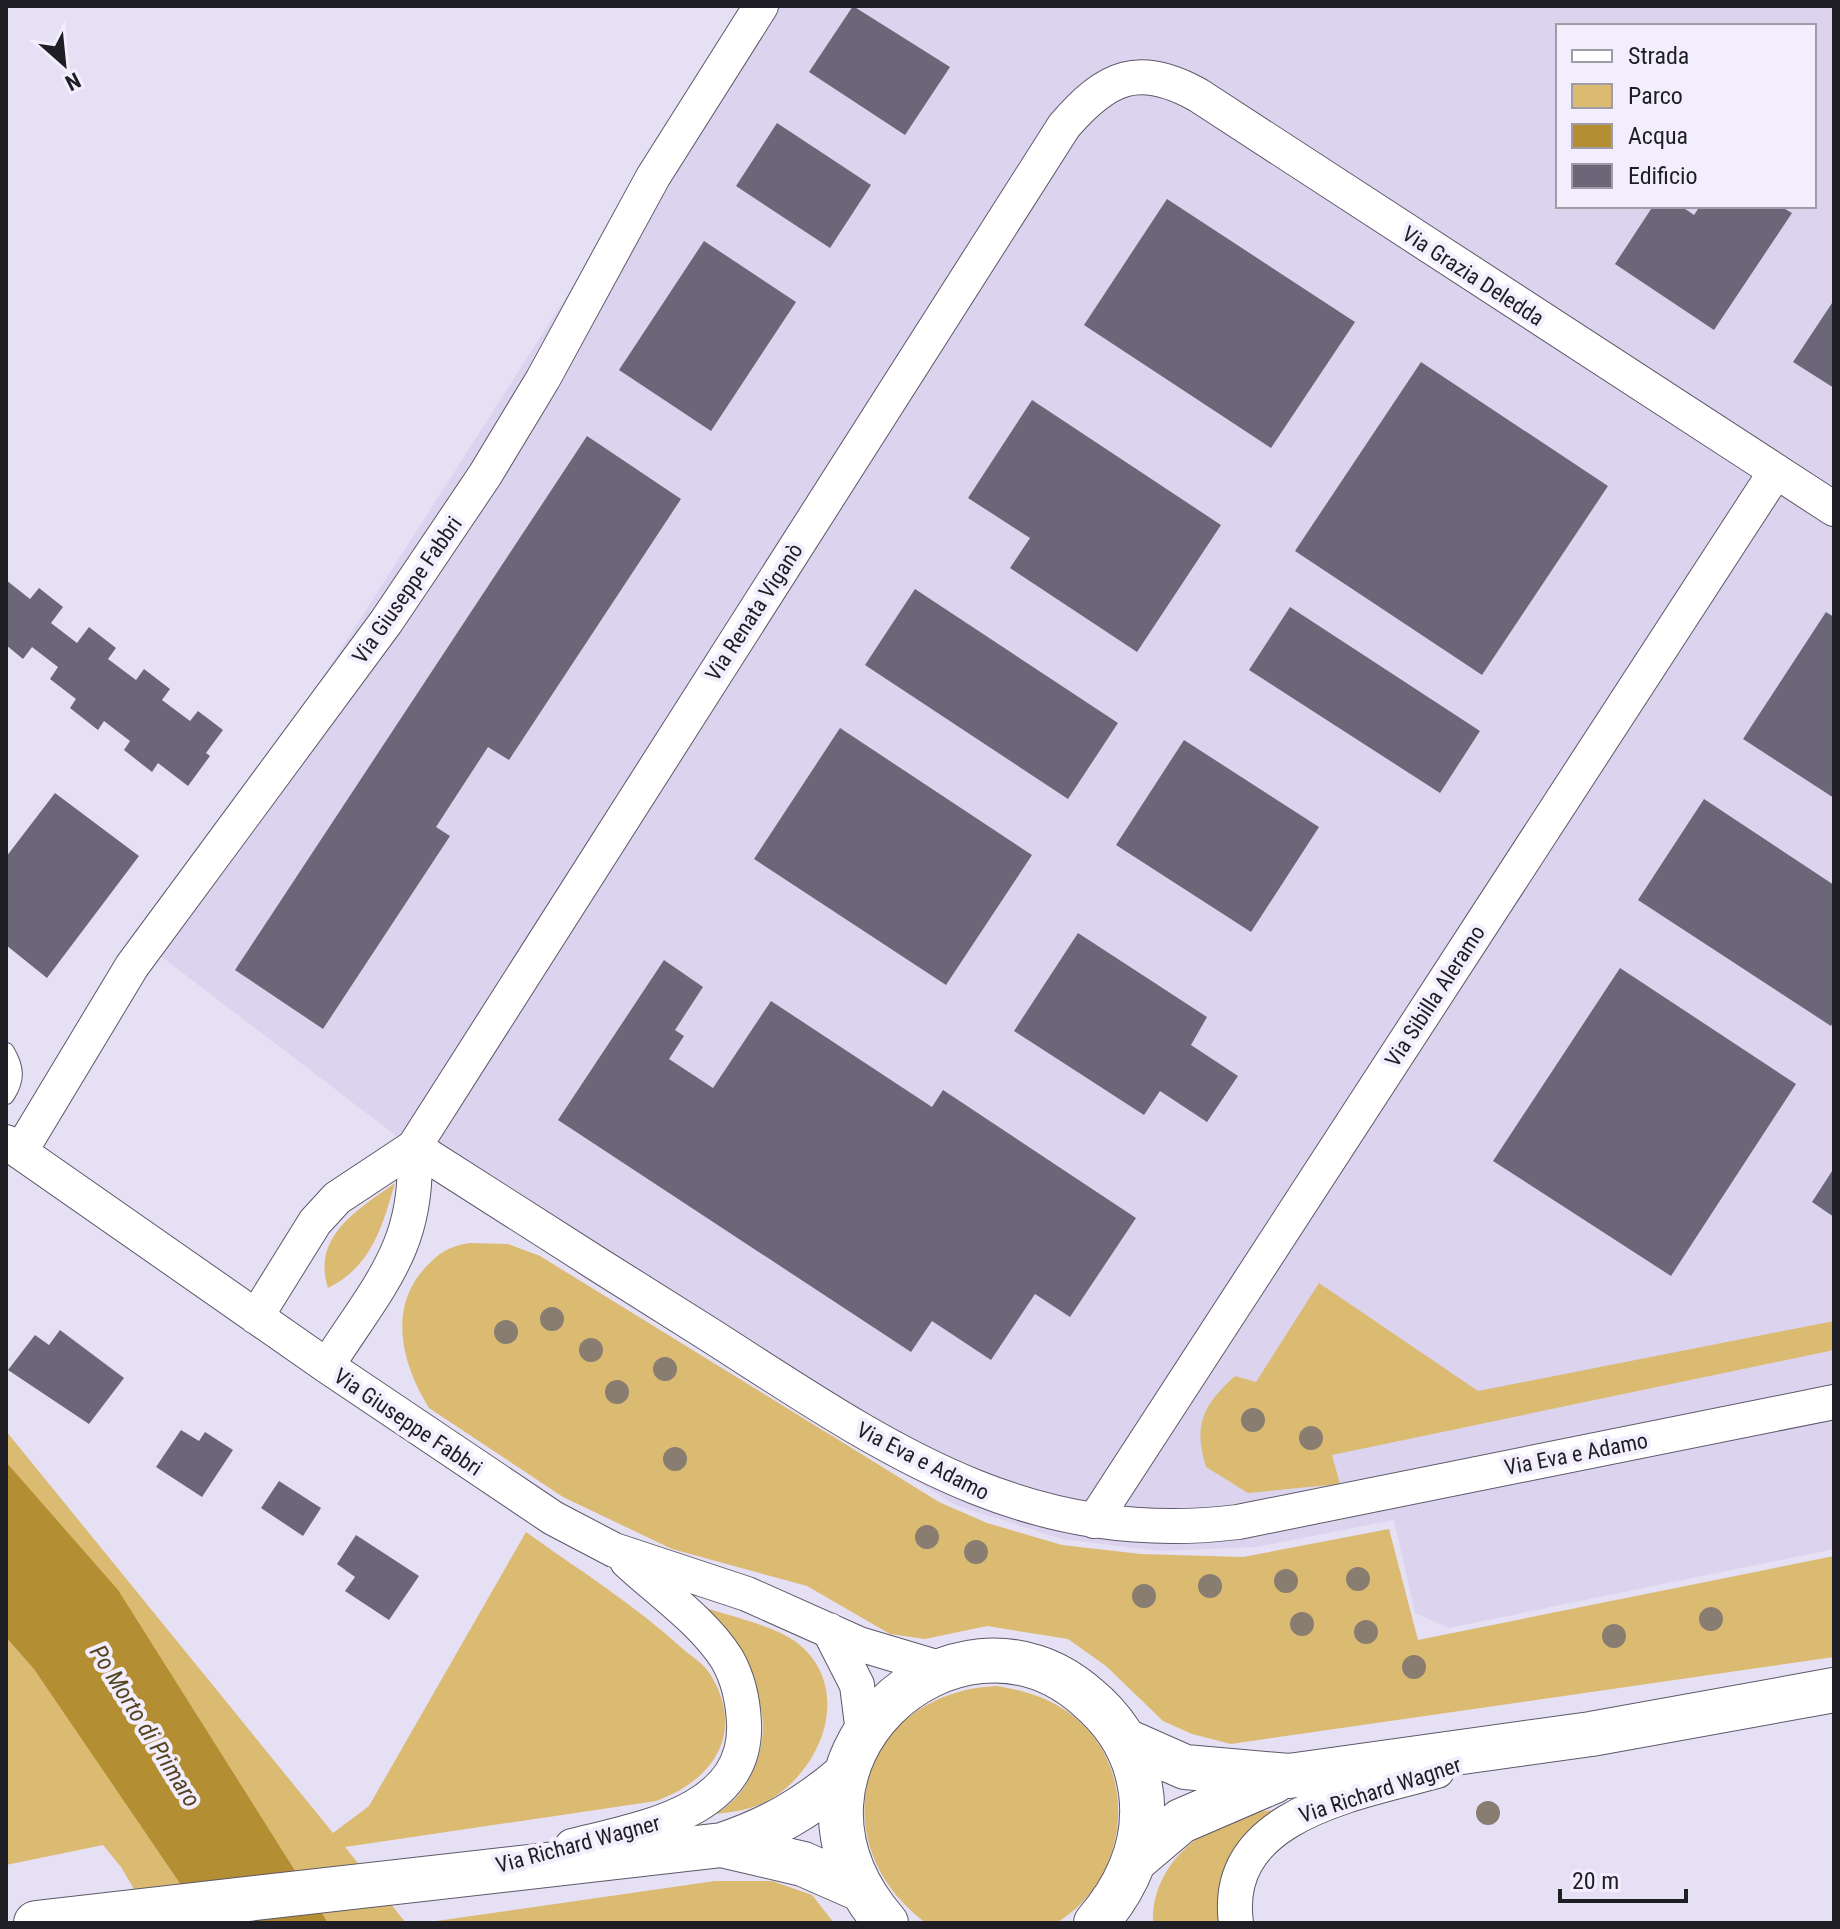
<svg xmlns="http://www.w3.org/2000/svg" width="1840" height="1929" viewBox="0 0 1840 1929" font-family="'Roboto Condensed',sans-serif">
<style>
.built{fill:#dcd4ef;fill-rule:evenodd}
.green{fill:#dbba72}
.water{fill:#b48e33}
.building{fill:#6c6778}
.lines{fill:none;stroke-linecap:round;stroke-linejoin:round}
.lane-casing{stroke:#5d5869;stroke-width:18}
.street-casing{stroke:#5d5869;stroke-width:36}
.primary-casing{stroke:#5d5869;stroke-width:46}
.lane{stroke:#fff;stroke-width:16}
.street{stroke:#fff;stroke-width:34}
.primary{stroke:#fff;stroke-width:44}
.tree{fill:#887d70}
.labels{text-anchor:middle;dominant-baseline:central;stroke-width:8;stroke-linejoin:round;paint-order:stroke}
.street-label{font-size:22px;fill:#201e25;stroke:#f3eefe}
.water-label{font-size:24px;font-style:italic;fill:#564520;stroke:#f3eefe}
</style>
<rect width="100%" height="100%" fill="#e6e0f4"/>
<path class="built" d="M752,6h1082v1543l-385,79 -34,-15 -21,-93 -137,27 -98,4 -97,-12 -107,-34 -425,-267 -380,-290zM1558,26h256v180h-256z"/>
<path class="green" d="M395,1183c-13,44 -23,83 -67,105 -17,-52 31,-79 67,-105z
M471,1243l37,1 32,12 399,246 48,21 75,22 79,9 102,3 146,-28 29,111 416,-84v101l-603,87 -39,-10 -29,-13 -57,-55 -38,-27 -81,-13 -62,13 -35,-5 -83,-48 -135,-37 -109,-52 -134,-89c-26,-42 -42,-98 -5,-139 15,-16 24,-23 47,-26z
M1319,1283l159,108 356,-70v29l-502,105 8,29 -92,9 -42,-26c-13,-42 -3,-62 29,-91l21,6z
M6,1431l327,402 36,-27 157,-274c53,38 109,73 157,117 8,7 21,15 27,25 36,58 4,106 -54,127l-311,46 61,76h-252l-33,-56 -18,-22 -97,20z
M697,1605c28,10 81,21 103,40 51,44 24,120 -26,152 -19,12 -37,15 -59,17 38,-19 60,-80 41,-120 -14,-31 -40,-60 -59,-89z
M997,1686c31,5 60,14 83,36 61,56 46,160 -24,201h-130c-109,-81 -66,-231 71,-237z
M1277,1810l-55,75 -3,38h-66c-2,-66 64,-110 124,-113z
M715,1881h57l40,14 22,28h-412z"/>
<path class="water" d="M6,1462l112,128 210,333h-121l-173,-254 -28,-32z"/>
<path class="building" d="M853,6l97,61 -45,68 -96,-63z
M777,123l94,62 -41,63 -94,-62z
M1167,199l188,123 -84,126 -187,-123z
M1653,206h28l13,9 6,-9h80l12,7 -78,117 -99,-66z
M704,241l92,61 -85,129 -92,-61z
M1834,300v88l-41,-26z
M1421,362l187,124 -126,189 -187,-124z
M1032,400l189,125 -84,127 -127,-84 20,-30 -62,-40z
M587,436l94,63 -172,261 -21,-13 -52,80 14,9 -127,193 -88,-59z
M6,580l24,19 9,-11 24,19 -12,16 26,20 12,-16 27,21 -8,11 28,21 8,-11 26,20 -8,11 28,21 8,-10 25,19 -17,23 4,3 -22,30 -30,-23 -6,9 -28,-22 6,-9 -26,-20 -6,9 -28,-22 6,-9 -26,-20 8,-12 -26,-20 -9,12 -17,-14z
M915,589l203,134 -50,76 -203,-134z
M1290,607l190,124 -40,62 -191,-123z
M1826,612l8,5v181l-91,-59z
M840,728l192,127 -86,130 -192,-126z
M1184,740l135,87 -68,105 -135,-87z
M55,793l84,63 -92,122 -41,-33v-88z
M1704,799l130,86v136l-3,5 -193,-126z
M1078,933l129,84 -16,28 47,31 -31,46 -47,-31 -16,24 -130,-84z
M664,960l39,27 -28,43 9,6 -15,23 44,29 58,-87 161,106 11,-17 193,128 -66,99 -35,-23 -44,66 -59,-39 -21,31 -353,-232z
M1620,968l176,116 -125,192 -178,-115z
M1834,1168v49l-22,-15z
M60,1330l64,48 -35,46 -81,-54 27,-35 14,10z
M181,1430l18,11 6,-9 28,18 -31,47 -46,-30z
M279,1481l42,27 -18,28 -42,-28z
M356,1535l63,41 -30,44 -44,-29 10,-14 -18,-13z"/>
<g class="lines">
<defs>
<path id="lane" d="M6,1051c10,17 11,28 0,45"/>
<path id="street" d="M6,1142l321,224 226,152 61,32 133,44 112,50 87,26
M414,1147c98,63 197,126 296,188 172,110 312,213 528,187l596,-120
M20,1152l112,-186 254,-344 99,-147 58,-96 110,-202 108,-171
M256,1317l59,-95 22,-24 77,-51 650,-1021c43,-50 75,-64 134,-31l636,414
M327,1366c50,-79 94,-120 87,-219
M1094,1521l682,-1050
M829,1630l28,55 6,48
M572,1846c67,-17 176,-33 172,-123 -1,-22 -6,-45 -17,-64 -24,-38 -68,-68 -100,-98
M1236,1923c-15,-110 123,-130 201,-152"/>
<path id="primary" d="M1124,1740l61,27 104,9 302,-42 243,-44
M722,1845l81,19 57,25
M1135,1860l46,-39 93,-40
M36,1923l686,-78c48,-16 85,-37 123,-70
M886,1923c-137,-158 69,-342 201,-226 24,20 42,45 50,75 15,57 -3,107 -41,151"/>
</defs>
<use href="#lane" class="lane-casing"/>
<use href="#street" class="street-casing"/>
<use href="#primary" class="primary-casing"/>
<use href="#lane" class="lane"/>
<use href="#street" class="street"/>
<use href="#primary" class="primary"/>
</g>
<g class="tree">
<circle cx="552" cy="1319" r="12"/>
<circle cx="506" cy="1332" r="12"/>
<circle cx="591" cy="1350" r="12"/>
<circle cx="665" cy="1369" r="12"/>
<circle cx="617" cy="1392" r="12"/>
<circle cx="1253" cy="1420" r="12"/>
<circle cx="1311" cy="1438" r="12"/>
<circle cx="675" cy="1459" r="12"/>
<circle cx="927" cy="1537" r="12"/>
<circle cx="976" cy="1552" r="12"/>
<circle cx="1358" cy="1579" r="12"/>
<circle cx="1286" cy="1581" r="12"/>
<circle cx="1210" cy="1586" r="12"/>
<circle cx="1144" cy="1596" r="12"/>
<circle cx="1711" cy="1619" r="12"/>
<circle cx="1302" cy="1624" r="12"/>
<circle cx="1366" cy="1632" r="12"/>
<circle cx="1614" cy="1636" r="12"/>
<circle cx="1414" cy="1667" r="12"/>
<circle cx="1488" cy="1813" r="12"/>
</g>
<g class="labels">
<g class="street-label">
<text transform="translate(1473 276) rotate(33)">Via Grazia Deledda</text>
<text transform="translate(407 590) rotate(-55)">Via Giuseppe Fabbri</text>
<text transform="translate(754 612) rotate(-57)">Via Renata Viganò</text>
<text transform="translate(1435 996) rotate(-57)">Via Sibilla Aleramo</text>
<text transform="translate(408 1422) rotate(34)">Via Giuseppe Fabbri</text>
<text transform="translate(1576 1454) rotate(-11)">Via Eva e Adamo</text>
<text transform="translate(923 1461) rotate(27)">Via Eva e Adamo</text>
<text transform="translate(1380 1790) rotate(-18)">Via Richard Wagner</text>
<text transform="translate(578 1844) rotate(-15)">Via Richard Wagner</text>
</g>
<g class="water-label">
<text transform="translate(145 1726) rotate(58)">Po Morto di Primaro</text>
</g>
</g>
<rect width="1840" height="1929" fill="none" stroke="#201e25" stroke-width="16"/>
<rect x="1556" y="24" width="260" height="184" fill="#f3eefe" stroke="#9f9ba7" stroke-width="2"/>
<rect x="1572" y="50" width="40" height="12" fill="#ffffff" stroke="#9f9ba7" stroke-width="2"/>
<text x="1628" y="64" font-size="24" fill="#201e25">Strada</text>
<rect x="1572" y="84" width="40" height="24" fill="#dbba72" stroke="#9f9ba7" stroke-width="2"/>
<text x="1628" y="104" font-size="24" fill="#201e25">Parco</text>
<rect x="1572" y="124" width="40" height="24" fill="#b48e33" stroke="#9f9ba7" stroke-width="2"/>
<text x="1628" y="144" font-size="24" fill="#201e25">Acqua</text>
<rect x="1572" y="164" width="40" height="24" fill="#6c6778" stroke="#9f9ba7" stroke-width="2"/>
<text x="1628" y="184" font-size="24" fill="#201e25">Edificio</text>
<g transform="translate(64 64) rotate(153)" stroke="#f3eefe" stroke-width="6" paint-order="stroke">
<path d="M0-6L14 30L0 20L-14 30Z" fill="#201e25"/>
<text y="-12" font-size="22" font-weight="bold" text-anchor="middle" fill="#201e25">N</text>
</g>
<path d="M1560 1889v12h126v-12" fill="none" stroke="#201e25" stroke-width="4"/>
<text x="1572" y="1889" font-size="24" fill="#201e25" stroke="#f3eefe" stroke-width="6" paint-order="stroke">20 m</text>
</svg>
